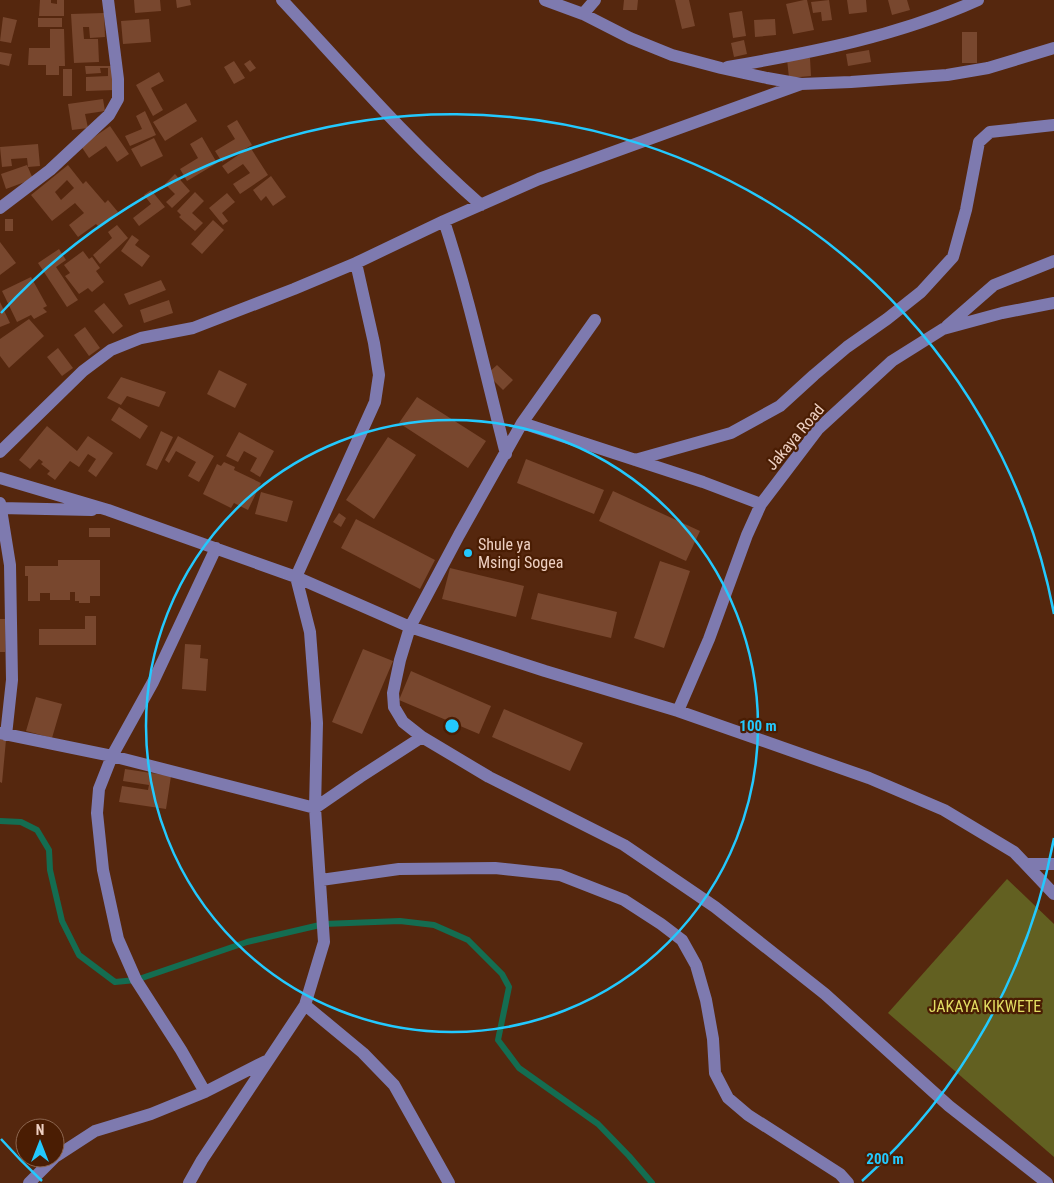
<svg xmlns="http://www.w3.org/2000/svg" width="1054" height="1183" viewBox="0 0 1054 1183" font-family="'Roboto Condensed',sans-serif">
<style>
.green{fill:#626021}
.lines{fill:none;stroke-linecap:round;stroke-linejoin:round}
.stream{stroke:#146d51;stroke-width:6}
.building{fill:#78472e;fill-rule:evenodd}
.minor{stroke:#7e7aaf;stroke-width:12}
.ring{fill:none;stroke:#23c9fe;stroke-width:2.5}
.poi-dot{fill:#23c9fe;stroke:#4a1d03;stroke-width:2}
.labels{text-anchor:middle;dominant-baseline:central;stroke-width:4.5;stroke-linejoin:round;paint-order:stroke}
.street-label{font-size:16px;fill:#eed0c2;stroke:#4a1d03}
.poi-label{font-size:16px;fill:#eed0c2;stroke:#4a1d03;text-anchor:start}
.park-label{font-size:16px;fill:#e3de62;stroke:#4a1d03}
.centre{fill:#23c9fe;stroke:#4a1d03;stroke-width:2.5}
.ring-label{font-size:15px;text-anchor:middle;font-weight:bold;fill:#23c9fe;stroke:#4a1d03;stroke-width:4.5;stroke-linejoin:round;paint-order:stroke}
</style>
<rect width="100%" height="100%" fill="#55270e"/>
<path class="green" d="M1007,879l47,45v233l-166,-144z"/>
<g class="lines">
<path class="stream" d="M0,821l21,1 16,8 12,20 1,20 12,51 17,34 36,27 21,-2 111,-38 77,-18 76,-3 34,4 34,15 34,34 7,13 -11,53 21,28 79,56 31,32 23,27"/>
</g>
<path class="building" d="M40,0h11v3l6,1v-4h7v16h-25z
M134,0h26l1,11 -26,2z
M176,0h14l1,5 -14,3z
M624,0h14l-1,10h-14z
M675,0h14l6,26 -13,3z
M804,0h3l7,30 -21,4 -7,-30z
M829,0l3,20 -10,1 -1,-9 -8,1 -2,-11z
M847,0h19l1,12 -18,2z
M888,0h19l3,10 -18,5z
M742,11l4,25 -13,2 -4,-25z
M104,13l1,24 -15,1 -1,-11h-6l1,12h14l1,23 -25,1 -3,-49z
M3,17l14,3 -6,23 -11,-2z
M38,18h24v9h-24z
M149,19l2,23 -28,2 -2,-23z
M775,19l1,16 -21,2 -1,-17z
M50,29h14l1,37h-6v9h-13v-10h-18l1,-17h21z
M962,32h15v31h-15z
M744,40l3,14 -13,3 -3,-14z
M869,50l2,12 -23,4 -2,-12z
M0,52l12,2 -3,12 -9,-2z
M810,58l1,18 -22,2 -2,-19z
M250,60l6,8 -6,4 -6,-8z
M234,61l11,17 -11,6 -10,-17z
M85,66h26l4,24 -29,1v-14l22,-1v-8h-8l1,5 -15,1z
M63,69h9v27h-9z
M159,72l5,9 -13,7 12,22 -10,6 -17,-31z
M103,99l2,12 -20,3 3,14 -16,2 -4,-26z
M186,103l11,18 -32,20 -12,-19z
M145,111l11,24 -26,11 -5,-10 17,-7 -6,-13z
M237,120l15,25 -30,17 -7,-11 20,-12 -8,-13z
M110,126l19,28 -12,8 -11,-16 -17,12 -8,-12z
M202,137l15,26 -30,18 -7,-12 18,-11 -8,-14z
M154,138l9,18 -22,11 -10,-18z
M38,144l2,22 -12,1 -1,-9 -16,1 1,7 -10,1 -2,-20z
M250,147l18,28 -28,19 -7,-10 17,-11 -7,-9 -15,10 -6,-8z
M27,165l6,14 -27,10 -5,-15z
M68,165l15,19 3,-3 19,22 3,-3 10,12 -19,15 -3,-3 -18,13 -9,-12 15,-12 -9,-10 -23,18 -21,-26zM67,180l7,8 -13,12 -6,-8z
M175,174l15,17 -18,17 -6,-6 9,-8 -10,-10z
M271,176l15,21 -13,9 -7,-10 -5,5 -8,-11z
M151,190l14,17 -26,19 -6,-8 18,-14 -7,-9z
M195,192l9,9 -12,12 11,10 -8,8 -16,-14 2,-2 -4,-4z
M227,193l8,9 -13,11 6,8 -5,4 -14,-17z
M5,219h8v12h-8z
M213,220l11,10 -22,24 -11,-10z
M117,225l11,13 -28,26 -7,-9 19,-17 -4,-6z
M132,235l7,5 -4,5 15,11 -8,11 -21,-16z
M0,242l16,21 -16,12z
M59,249l7,11 -10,7 22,33 -11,7 -29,-44z
M83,251l6,8 3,-2 8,11 -4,3 8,11 -12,10 -4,-4 -9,6 -14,-18 5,-3 -6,-8z
M31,277l16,29 -4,2 4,4 -13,7 -3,-4 -14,7 -15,-31z
M161,280l5,10 -37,15 -5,-11z
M169,300l4,13 -29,10 -4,-13z
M0,302l10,21 -10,4z
M104,303l19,23 -10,8 -19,-23z
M29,319l15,17 -35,32 -9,-12v-17z
M85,327l15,21 -11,8 -15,-21z
M58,348l15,20 -11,8 -15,-19z
M497,365l16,15 -10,10 -16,-16z
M219,370l28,14 -12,24 -28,-14z
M121,377l45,15 -7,15 -32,-11 -6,9 -14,-7z
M417,397l69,44 -18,27 -69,-45z
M119,407l29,19 -8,13 -29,-19z
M47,426l30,25 11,-15 25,17 -17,24 -8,-6 8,-12 -8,-5 -9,13 -9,-6 -15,19 -8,-6 3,-3 -9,-7 2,-2 -4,-3 -9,10 -11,-9z
M161,431l12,6 -16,33 -11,-5z
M239,432l35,19 -14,26 -10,-6 7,-13 -13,-7 -6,11 -12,-6z
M178,436l36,20 -15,26 -11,-6 8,-14 -20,-11 -7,12 -4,-3z
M388,437l28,18 -42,64 -28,-19z
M526,459l78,31 -10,24 -77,-31z
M224,462l11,5 -1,3 27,13 -13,27 -14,-7 -3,5 -28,-14 14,-30 4,2z
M613,491l87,40 -14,30 -87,-40z
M261,492l32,9 -6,21 -32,-8z
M339,513l7,5 -5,9 -8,-5z
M356,519l79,41 -15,29 -79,-41z
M89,528h21v9h-21z
M58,560h42v36h-10v7h-11v-2h-4v-9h-5v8h-20v-7h-10v8h-12v-25h-3v-10h33z
M660,561l30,10 -26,77 -30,-10z
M450,568l74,18 -8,31 -74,-18z
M538,593l79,19 -6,26 -80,-19z
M85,616h11v29h-57v-16h46z
M0,619h5v33h-5z
M185,644l16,1 -1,13 8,1 -2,32 -24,-2z
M363,649l30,12 -31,73 -30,-12z
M411,671l80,35 -12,28 -80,-34z
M36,697l26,7 -10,34 -26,-7z
M504,709l79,34 -13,28 -78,-34z
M0,739l6,1 -4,43 -2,-1z
M125,769l46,7 -5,33 -47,-7 3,-16 26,4 1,-5 -26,-4z"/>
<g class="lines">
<path class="minor" d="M282,0c65,70 127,142 199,205
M545,0l38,14 47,24 42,17 49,13 46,10 34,6 50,-2 96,-7 41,-7 66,-20
M583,14l12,-14
M728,67c86,-15 170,-31 250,-67
M0,208l50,-38 59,-55 9,-16v-20l-10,-79
M444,221c25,76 42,155 62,233
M595,320l-73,103 -63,112 -49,92 -10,33 -7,33 1,14 9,15 19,15 67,40 135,68 91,62 110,87 124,112 98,77
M947,326l47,-41 60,-24
M522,423l181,59 58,22
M0,452l83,-81 28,-21 30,-12 52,-10 101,-39 62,-26 88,-42 95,-42 262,-95
M635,460l96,-27 49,-27 34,-31 33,-28 40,-28 34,-27 32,-35 13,-47 13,-68 11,-10 64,-7
M0,478l108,32 188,67 114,50 135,44 133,40 191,67 75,32 70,42 40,42
M0,503l10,62 2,115 -6,55
M0,508l92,2
M678,711l31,-72 38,-104 14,-31 57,-75 74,-68 51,-32 59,-16 52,-10
M0,733l112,23 203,52 45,-31 62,-40
M1026,864h28
M321,880l78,-11 96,-1 65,7 64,25 37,24 21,16 14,25 10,35 7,39 2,34 13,25 20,17 92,59 8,9
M305,1005l58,48 31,32 55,98
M205,1092l-24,-42 -45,-70 -18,-41 -15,-69 -6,-57 2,-24 13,-33 41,-74 63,-134
M55,1157l40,-26 56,-17 54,-22 61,-31
M29,1183l25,-25
M189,1183l13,-23 103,-155 19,-63 -9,-134 2,-85 -7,-91 -14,-55 79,-175 4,-27 -5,-32 -18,-80"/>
</g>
<g class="ring">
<circle cx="452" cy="726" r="306"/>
<path d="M1054 838A612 612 0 0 1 862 1181M42 1181A612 612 0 0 1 1 1139M1 313A612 612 0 0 1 1054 614"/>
</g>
<circle class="poi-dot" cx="468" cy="553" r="5"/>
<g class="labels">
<g class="street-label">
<text transform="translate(795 437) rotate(-50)">Jakaya Road</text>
</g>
<g class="poi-label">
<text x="478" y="544">Shule ya<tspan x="478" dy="18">Msingi Sogea</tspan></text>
</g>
<g class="park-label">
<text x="985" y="1006">JAKAYA KIKWETE</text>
</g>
</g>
<circle cx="452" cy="726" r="8" class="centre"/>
<g class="ring-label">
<text x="758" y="731">100 m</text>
<text x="885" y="1164">200 m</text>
</g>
<g transform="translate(40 1143)"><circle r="24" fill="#4a1d03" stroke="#8c654f"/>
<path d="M0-4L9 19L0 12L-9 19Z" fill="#23c9fe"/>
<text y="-8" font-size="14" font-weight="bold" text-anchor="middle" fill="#eed0c2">N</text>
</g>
</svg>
